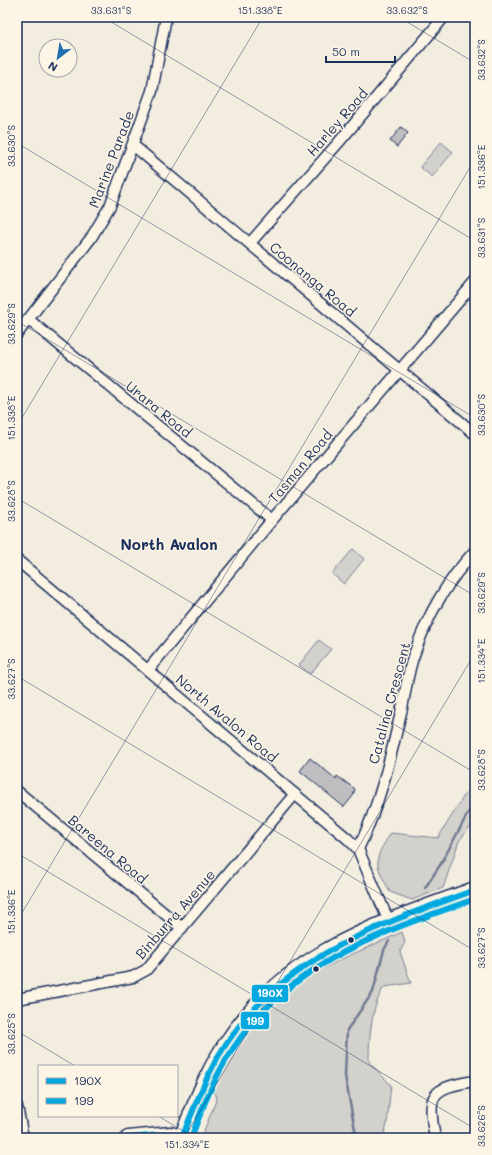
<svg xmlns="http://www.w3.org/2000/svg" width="492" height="1155" viewBox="0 0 492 1155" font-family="Mali,sans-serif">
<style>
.green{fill:#d3d1cc;stroke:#778095}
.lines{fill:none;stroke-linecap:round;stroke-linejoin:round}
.stream{stroke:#707a91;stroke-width:2.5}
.building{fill:#bebec0;stroke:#1b2f5e}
.street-casing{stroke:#1b2f5e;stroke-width:13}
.secondary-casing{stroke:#1b2f5e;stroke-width:17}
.primary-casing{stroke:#1b2f5e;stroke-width:19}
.street{stroke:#fcf5e5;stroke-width:10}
.secondary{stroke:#fcf5e5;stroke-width:14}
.primary{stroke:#fcf5e5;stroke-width:16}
.bus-1-casing{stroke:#fcf5e5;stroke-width:9}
.bus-2-casing{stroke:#fcf5e5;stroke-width:9}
.bus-1{stroke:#03a8e0;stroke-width:6}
.bus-2{stroke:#03a8e0;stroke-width:6}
.ticks{fill:none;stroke:#1b2f5e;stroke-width:1;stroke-opacity:0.45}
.bus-dot{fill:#1b2f5e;stroke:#fcf5e5;stroke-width:1.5}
.labels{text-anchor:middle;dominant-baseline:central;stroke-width:3;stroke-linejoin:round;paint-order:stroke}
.street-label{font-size:14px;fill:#1b2f5e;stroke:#fcf5e5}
.neighbourhood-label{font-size:15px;font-weight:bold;fill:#1b2f5e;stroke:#fcf5e5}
.line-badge{stroke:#fcf5e5;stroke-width:1.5}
.badge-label{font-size:11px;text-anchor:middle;font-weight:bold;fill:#fff}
.neatline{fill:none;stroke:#1b2f5e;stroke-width:1.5}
.ticks-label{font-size:10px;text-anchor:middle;fill:#1b2f5e}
</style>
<rect width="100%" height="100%" fill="#f3ede0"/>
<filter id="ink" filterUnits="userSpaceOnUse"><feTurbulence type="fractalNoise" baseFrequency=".025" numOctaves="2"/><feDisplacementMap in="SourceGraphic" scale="8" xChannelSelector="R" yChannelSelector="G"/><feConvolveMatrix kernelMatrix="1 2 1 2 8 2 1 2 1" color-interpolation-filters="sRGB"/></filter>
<g filter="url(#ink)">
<path class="green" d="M441,142l12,10 -21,25 -12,-10z
M353,549l11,10 -20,25 -12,-10z
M319,640l12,9 -21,25 -11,-9z
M475,778v43l-16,20 -16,47 -31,12 -22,-8c-15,-29 -18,-31 1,-59l47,5z
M402,932l3,10 -5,10 11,31 -27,4c-13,21 -15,50 -15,75l22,23 -4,39 -4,14h-182l16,-40 -3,-7 5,-16 15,-26 32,-42 24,-22 56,-28z"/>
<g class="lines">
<path class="stream" d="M425,888l17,-26 33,-62
M355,1138l1,-3 -11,-59 2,-46 26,-38 11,-42 5,-9"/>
</g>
<path class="building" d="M401,127l7,6 -11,14 -7,-6z
M310,758l26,21 1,-3 18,13 -2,7 -9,11 -44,-36z"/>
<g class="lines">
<defs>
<path id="street" d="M133,145l342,289
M250,243l89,-101 105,-125
M28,319l244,201
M17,334l74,-96 19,-32 42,-115 14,-74
M17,560l331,279 10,10 31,73
M148,670l124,-150 203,-238
M17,791l165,137
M358,849c22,-44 33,-94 44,-141 4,-18 6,-39 13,-56 13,-38 33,-72 60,-101
M17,999l116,-22 13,-7 149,-176
M17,1106l6,32
M435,1138c-8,-44 -5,-50 40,-57"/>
<path id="secondary" d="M128,1138l43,-4 12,4"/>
<path id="primary" d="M182,1138c13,-31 25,-65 44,-93 61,-93 150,-119 249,-155"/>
</defs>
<use href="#street" class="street-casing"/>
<use href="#secondary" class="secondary-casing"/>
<use href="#primary" class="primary-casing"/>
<use href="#street" class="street"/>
<use href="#secondary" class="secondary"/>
<use href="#primary" class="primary"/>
<defs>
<path id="bus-1" d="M128,1138l43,-4 12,4
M182,1138c11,-28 22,-57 37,-83 58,-96 156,-129 256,-165"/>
<path id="bus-2" d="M191,1138c10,-26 20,-53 35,-78 55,-94 152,-127 249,-161"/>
</defs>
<use href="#bus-1" class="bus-1-casing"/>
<use href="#bus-2" class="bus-2-casing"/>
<use href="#bus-1" class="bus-1"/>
<use href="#bus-2" class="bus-2"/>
</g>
</g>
<path class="ticks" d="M103,17l372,224M399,17l76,46M17,143l458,275M17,321l458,275M17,426l246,-409M17,498l458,275M17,676l458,275M17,853l458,276M17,921l458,-762M17,1031l58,35M158,1116l37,22M184,1138l291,-485"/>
<g class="bus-dot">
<circle cx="351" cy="940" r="3.5"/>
<circle cx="316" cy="969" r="3.5"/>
</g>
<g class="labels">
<g class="street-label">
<text transform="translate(337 122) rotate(-49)">Harley Road</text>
<text transform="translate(111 159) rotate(-69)">Marine Parade</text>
<text transform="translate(313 279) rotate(40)">Coonanga Road</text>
<text transform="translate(159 409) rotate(39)">Urara Road</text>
<text transform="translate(300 466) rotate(-50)">Tasman Road</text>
<text transform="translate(389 703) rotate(-75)">Catalina Crescent</text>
<text transform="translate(227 718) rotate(40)">North Avalon Road</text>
<text transform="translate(108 849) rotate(40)">Bareena Road</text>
<text transform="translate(175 914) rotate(-49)">Binburra Avenue</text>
</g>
<g class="neighbourhood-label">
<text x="169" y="544">North Avalon</text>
</g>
</g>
<g class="line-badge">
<rect x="251" y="984" width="38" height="19" rx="4" fill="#03a8e0"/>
<rect x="240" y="1011" width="30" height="19" rx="4" fill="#03a8e0"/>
</g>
<g class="badge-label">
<text x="270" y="997">190X</text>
<text x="255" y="1025">199</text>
</g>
<rect width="492" height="1155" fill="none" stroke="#fcf5e5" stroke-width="44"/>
<rect x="38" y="1065" width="140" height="52" fill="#fcf5e5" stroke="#a2a6af"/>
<rect x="46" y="1078" width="20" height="6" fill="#03a8e0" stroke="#a2a6af"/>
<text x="74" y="1085" font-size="12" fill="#1b2f5e">190X</text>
<rect x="46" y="1098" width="20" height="6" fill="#03a8e0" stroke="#a2a6af"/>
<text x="74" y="1105" font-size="12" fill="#1b2f5e">199</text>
<g transform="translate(58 58) rotate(211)"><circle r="19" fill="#fcf5e5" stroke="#a2a6af"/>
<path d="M0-3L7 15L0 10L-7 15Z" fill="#1f6fb2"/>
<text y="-6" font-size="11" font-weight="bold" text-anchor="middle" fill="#1b2f5e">N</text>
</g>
<path d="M326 56v6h69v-6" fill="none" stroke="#1b2f5e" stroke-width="2"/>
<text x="332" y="56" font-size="12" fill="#1b2f5e" stroke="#fcf5e5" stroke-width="3" paint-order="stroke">50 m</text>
<rect x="22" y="22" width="448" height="1111" class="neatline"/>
<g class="ticks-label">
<text x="111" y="14">33.631°S</text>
<text x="260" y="14">151.338°E</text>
<text x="407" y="14">33.632°S</text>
<text transform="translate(481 60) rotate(-90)" y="4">33.632°S</text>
<text transform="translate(11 146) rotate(-90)" y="4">33.630°S</text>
<text transform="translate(481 167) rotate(-90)" y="4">151.336°E</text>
<text transform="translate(481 238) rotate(-90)" y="4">33.631°S</text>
<text transform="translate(11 324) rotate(-90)" y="4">33.629°S</text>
<text transform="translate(481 415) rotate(-90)" y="4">33.630°S</text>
<text transform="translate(11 418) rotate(-90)" y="4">151.338°E</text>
<text transform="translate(11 501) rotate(-90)" y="4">33.628°S</text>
<text transform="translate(481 593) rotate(-90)" y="4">33.629°S</text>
<text transform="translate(481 661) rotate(-90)" y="4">151.334°E</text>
<text transform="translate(11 679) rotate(-90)" y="4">33.627°S</text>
<text transform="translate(481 770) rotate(-90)" y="4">33.628°S</text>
<text transform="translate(11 912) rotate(-90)" y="4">151.336°E</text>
<text transform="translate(481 948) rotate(-90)" y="4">33.627°S</text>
<text transform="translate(11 1034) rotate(-90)" y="4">33.625°S</text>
<text transform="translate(481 1126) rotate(-90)" y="4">33.626°S</text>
<text x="187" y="1148">151.334°E</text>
</g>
</svg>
